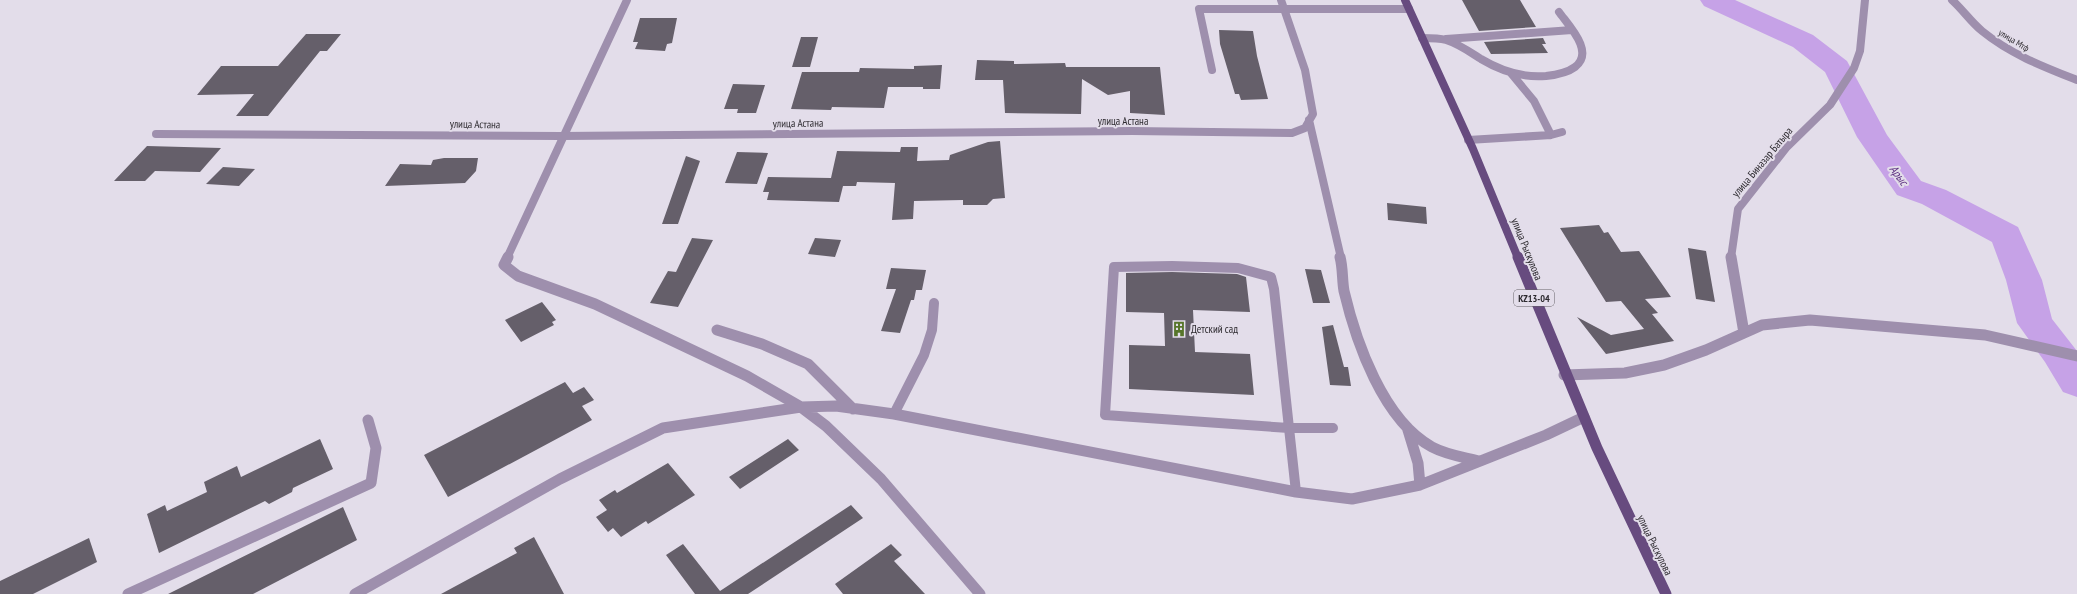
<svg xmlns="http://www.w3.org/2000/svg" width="2077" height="594" viewBox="0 0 2077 594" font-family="'PT Sans Narrow',sans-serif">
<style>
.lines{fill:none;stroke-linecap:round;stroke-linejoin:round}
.river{fill:#c6a2e7;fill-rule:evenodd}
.building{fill:#655f6a}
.service-far1{stroke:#9e8fad;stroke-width:8}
.service{stroke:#9e8fad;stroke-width:10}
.minor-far1{stroke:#9e8fad;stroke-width:8}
.minor{stroke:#9e8fad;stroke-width:11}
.primary-far1{stroke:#674b7f;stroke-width:8}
.primary{stroke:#674b7f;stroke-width:11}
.labels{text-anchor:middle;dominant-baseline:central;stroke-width:4;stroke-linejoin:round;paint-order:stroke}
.far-street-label{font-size:9px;fill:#2d2a2f;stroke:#e3ddea}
.shield{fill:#e3ddea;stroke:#646067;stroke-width:1}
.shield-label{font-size:10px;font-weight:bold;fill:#2d2a2f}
.street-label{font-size:11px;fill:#2d2a2f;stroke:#e3ddea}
.poi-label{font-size:11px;fill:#2d2a2f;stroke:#e3ddea;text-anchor:start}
.water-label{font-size:12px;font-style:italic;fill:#5f3282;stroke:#e3ddea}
</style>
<rect width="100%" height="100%" fill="#e3ddea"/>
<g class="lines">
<path class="river" d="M1700,0h35l78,35 34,26 40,74 34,46 25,9 72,37 24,53 10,39 25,32v46l-14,-5 -18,-30 -28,-39 -11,-43 -14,-38 -70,-38 -25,-9 -40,-58 -32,-65 -32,-25 -89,-41z"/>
</g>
<path class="building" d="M1462,0h58l16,27 -57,4z
M640,18h37l-5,25 -5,1 -2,7 -30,-2 3,-7h-5z
M1219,30l34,1 4,25 11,43 -27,1 -2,-6h-4l-15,-50z
M306,34h35l-14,17h-7l-52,65h-32l18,-22 -57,1 24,-29h57z
M801,37h17l-8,30h-18z
M1543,38l3,6h-4l6,9 -57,1 -7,-12z
M977,60l37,1v3l51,-1 1,4h94l5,48 -35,-2v-22l-22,4 -26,-16 -1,35 -76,-1 -2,-33h-28z
M942,65l-2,24h-17v-2h-35l-4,21 -52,-1 -1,3 -40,-1 11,-37h57l1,-4 54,1v-3z
M733,84l32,1 -9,28h-19l1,-4h-14z
M1000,141l5,57 -12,1 -6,6h-24v-5l-49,1 -1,18 -21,1 3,-37 -38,-1 -1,4h-13l-4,16 -72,-2 2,-8h-6l5,-15 63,1 6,-27 63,1 1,-5h17l-1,14 32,-1 1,-5 38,-13z
M147,146l74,2 -21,24 -45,-1 -10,10h-31z
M737,152l31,1 -11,31 -32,-1z
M686,156l14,5 -22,63h-16z
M444,158h34l-2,13 -11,12 -80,3 15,-22 31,1 2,-5z
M223,167l32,2 -16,17 -33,-2z
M1387,203l39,4 1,17 -39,-4z
M1599,225l5,8 4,-1 13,20 18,-1 32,46 -26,2 13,14 -6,1 22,27 -68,13 -29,-37 34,18 33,-6 -23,-28 -15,1 -46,-74z
M692,238l21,2 -35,67 -28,-4 18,-32 8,1z
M815,238l26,2 -6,17 -27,-3z
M1688,248l18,3 9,51 -19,-3z
M891,268l35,2 -4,20h-6l-2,10h-3l-11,33 -19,-2 15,-42h-10z
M1305,269l16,1 9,33h-17z
M1172,272l65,2 9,3 4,35 -57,-2 2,42 55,2 4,41 -125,-6v-44l36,1 -1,-33 -38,-1v-39z
M542,302l14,18 -4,2 2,3 -33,17 -16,-22z
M1333,325l11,42h4l3,19 -21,-1 -8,-58z
M565,382l8,11 11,-6 10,13 -12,6 10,14 -144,77 -24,-42z
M320,439l13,30 -40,19 -1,4 -23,12 -4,-3 -106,52 -12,-39 18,-9 2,6 40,-19 -3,-10 33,-16 4,11z
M788,439l11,11 -59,39 -11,-12z
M668,463l27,32 -47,29 -2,-3 -25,16 -8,-9 -5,4 -12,-15 11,-7 -8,-10 16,-10 2,3z
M851,505l12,13 -115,76h-53l-29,-39 17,-11 37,47z
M343,507l14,33 -104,54h-85z
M534,537l30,57h-123l76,-41 -3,-5z
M89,538l8,24 -64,32h-33v-13z
M891,544l11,11 -8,6 31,33h-82l-8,-10z"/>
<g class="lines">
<path class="service-far1" d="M1212,70l-13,-61h84"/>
<path class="service" d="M1172,266l66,2 33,9 3,12 15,139 -184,-13 9,-148z
M894,414l30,-59 8,-25 2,-27
M1289,428h44
M1289,428l7,64"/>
<path class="minor-far1" d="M1952,0c11,10 19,22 30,31 28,23 62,36 95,49
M1283,9h126
M1422,38c8,0 17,0 24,2 13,4 24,12 35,19 20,12 42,19 65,17 9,-1 21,-3 29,-9 20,-15 -6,-41 -16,-55
M1446,39l126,-9
M1510,72l24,29 17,34
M1309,120l32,138
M156,134l406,2 570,-5 160,2 13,-5 8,-14 -8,-44 -24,-70
M1468,140l83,-5 11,-3
M507,258l120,-258
M1731,258l7,-49 48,-61 44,-43 24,-37 6,-17 5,-51"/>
<path class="minor" d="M508,257l-4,8 14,11 77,28 152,72 54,31 25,19 55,53 99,115
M1340,257c3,11 2,23 4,34 12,51 39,129 88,156 15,8 31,10 47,14
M1731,257l13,76
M717,330l45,14 46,20 45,45
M1564,375l61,-2 39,-8 42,-15 56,-25 48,-5 175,15 92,21
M1407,427l11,36 2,22
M128,594l243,-111 5,-35 -8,-28
M355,594l205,-115 103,-51 138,-21 35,-1 58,8 402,78 56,7 68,-14 126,-50 38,-18"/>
<path class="primary-far1" d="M1405,0l68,149 45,109"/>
<path class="primary" d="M1518,257l79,191 69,146"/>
</g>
<defs>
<symbol id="building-bare" viewBox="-9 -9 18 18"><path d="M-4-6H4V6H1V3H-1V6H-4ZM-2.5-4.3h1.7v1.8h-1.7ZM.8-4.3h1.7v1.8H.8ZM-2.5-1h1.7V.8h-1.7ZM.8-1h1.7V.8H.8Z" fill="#57752a" stroke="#e3ddea" stroke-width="2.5" paint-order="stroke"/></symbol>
</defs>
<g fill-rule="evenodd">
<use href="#building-bare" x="1168" y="318" width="22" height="22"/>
</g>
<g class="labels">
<g class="far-street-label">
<text transform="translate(2014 40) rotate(31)">улица Мтф</text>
</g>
<rect class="shield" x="1514" y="290" width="40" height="16" rx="3"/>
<g class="shield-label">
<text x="1534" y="298">KZ13-04</text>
</g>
<g class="street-label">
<text x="1123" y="121">улица Астана</text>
<text transform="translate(798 123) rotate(-1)">улица Астана</text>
<text transform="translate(475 124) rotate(1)">улица Астана</text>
<text transform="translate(1762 162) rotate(-50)">улица Биназар Батыра</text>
<text transform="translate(1527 249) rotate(68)">улица Рыскулова</text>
<text transform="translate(1655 545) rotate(64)">улица Рыскулова</text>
</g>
<g class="poi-label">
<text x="1191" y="329">Детский сад</text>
</g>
<g class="water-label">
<text transform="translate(1899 175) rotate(54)">Арыс</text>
</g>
</g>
</svg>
